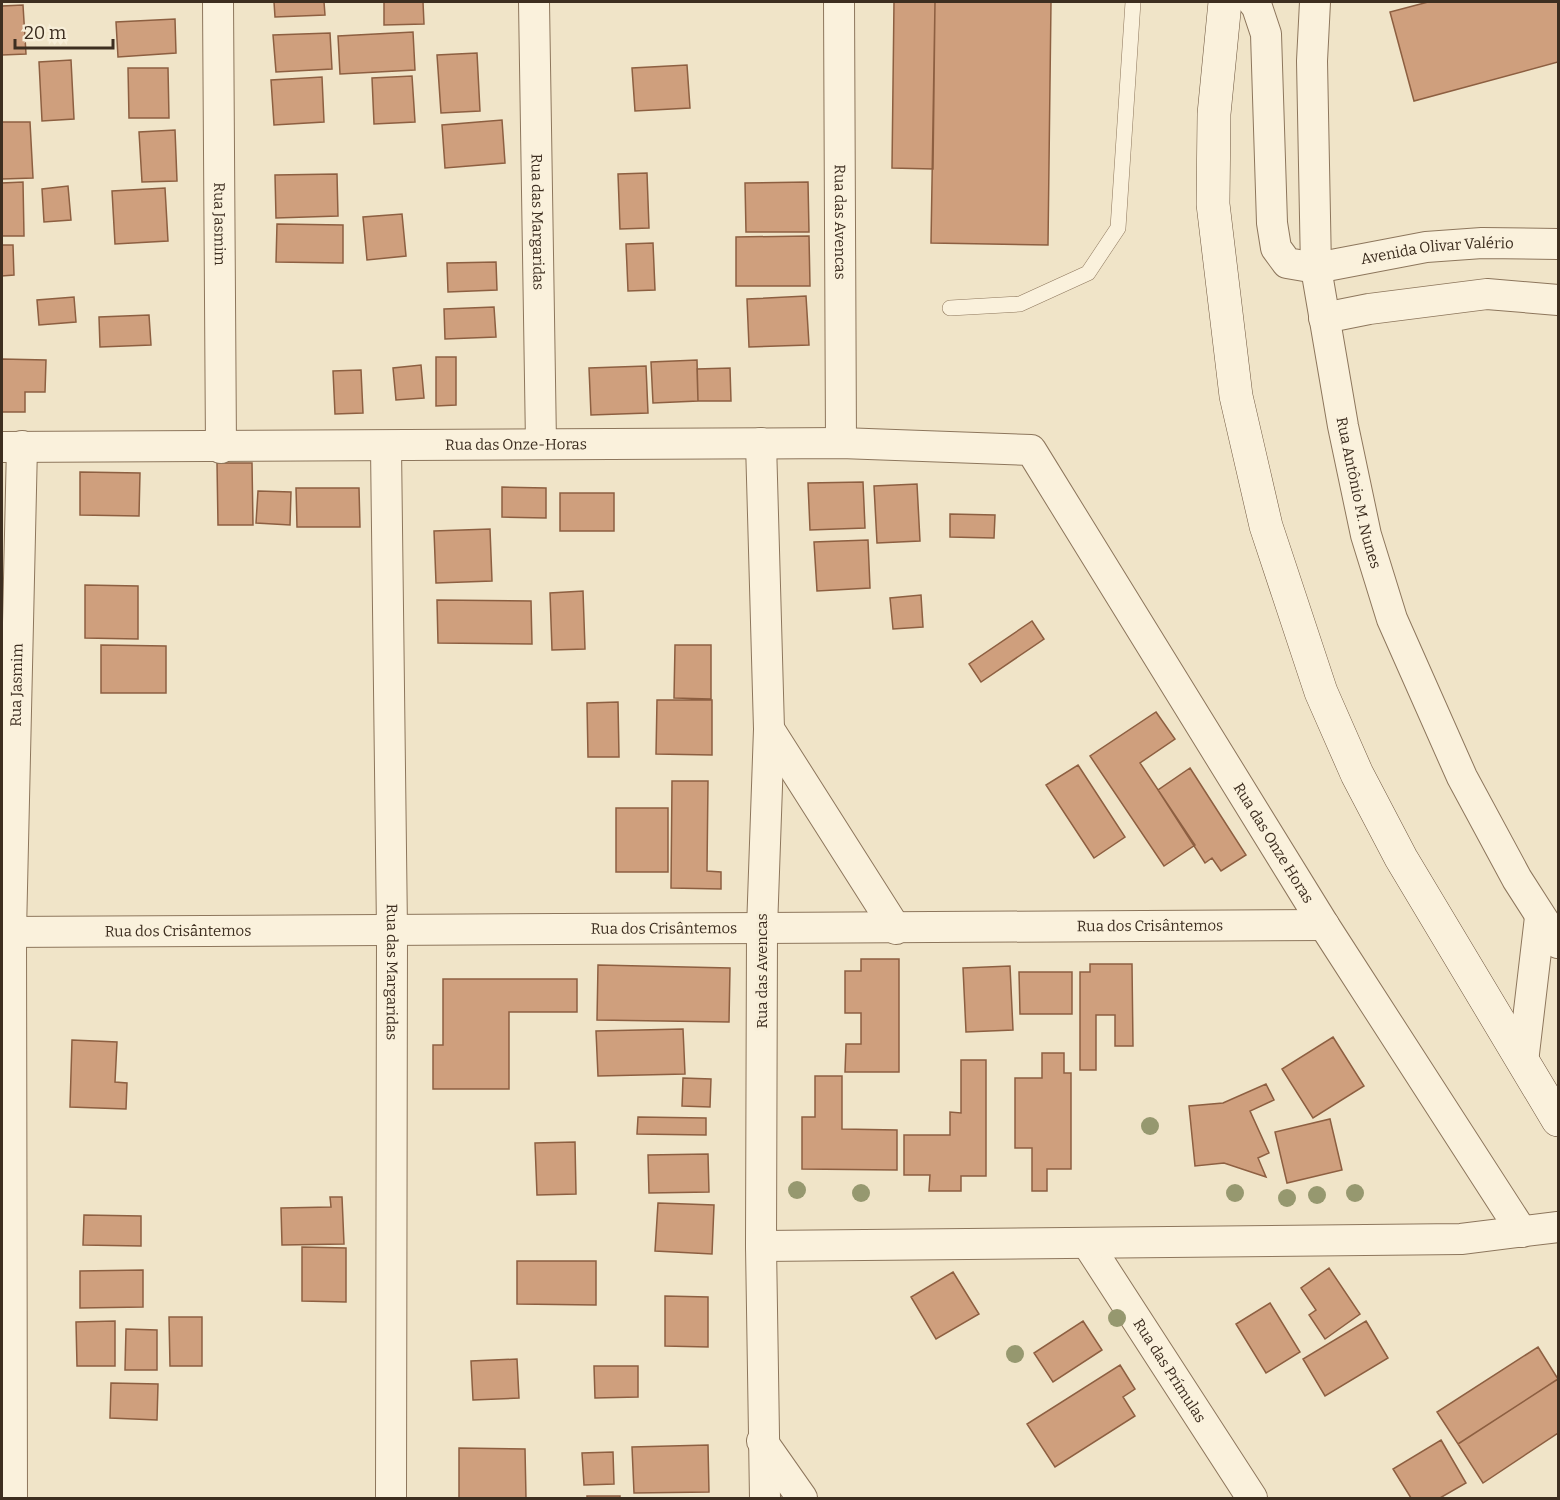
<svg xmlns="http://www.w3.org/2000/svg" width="1560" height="1500" viewBox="0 0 1560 1500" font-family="Bitter,serif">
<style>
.building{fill:#cf9f7d;stroke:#8d5f41;stroke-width:1.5}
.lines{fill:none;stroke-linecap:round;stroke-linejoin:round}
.service-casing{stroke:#8d765c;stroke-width:16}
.minor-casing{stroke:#8d765c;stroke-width:32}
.secondary-casing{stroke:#6f573f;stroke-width:34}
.service{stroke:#faf1dc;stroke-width:15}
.minor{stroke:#faf1dc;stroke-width:30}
.secondary{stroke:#faf1dc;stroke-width:33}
.tree{fill:#96986f}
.labels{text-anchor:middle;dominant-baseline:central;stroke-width:6;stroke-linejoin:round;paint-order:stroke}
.street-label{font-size:15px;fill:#3d2e20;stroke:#f7eed8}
</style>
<rect width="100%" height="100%" fill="#f0e4c8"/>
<path class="building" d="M274,2h50l1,13 -50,2z
M384,2h39l1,22 -40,1z
M894,2h41l-2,167 -41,-1z
M935,2h116l-3,243 -117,-2z
M1428,2h130v60l-144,39 -24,-89z
M23,5l3,49 -24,1v-49z
M175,19l1,34 -58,4 -2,-35z
M413,32l2,38 -75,4 -2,-38z
M330,33l2,36 -56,3 -3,-37z
M477,53l3,58 -39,2 -4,-58z
M71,60l3,59 -32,2 -3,-59z
M687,65l3,43 -55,3 -3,-43z
M128,68h40l1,50h-40z
M412,76l3,46 -41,2 -2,-46z
M322,77l2,45 -50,3 -3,-45z
M502,120l3,43 -60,5 -3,-43z
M2,122h28l3,56 -31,1z
M175,130l2,51 -35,1 -3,-50z
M647,173l2,55 -29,1 -2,-55z
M337,174l1,42 -62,2 -1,-43z
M23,182l1,54h-22v-53z
M808,182l1,50h-63l-1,-49z
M68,186l3,34 -27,2 -2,-33z
M165,188l3,53 -53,3 -3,-53z
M402,214l4,42 -39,4 -4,-43z
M277,224l66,1v38l-67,-1z
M809,236l1,50h-74v-49z
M653,243l2,47 -27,1 -2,-47z
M2,245h11l1,30 -12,1z
M496,262l1,28 -49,2 -1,-29z
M806,296l3,49 -60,2 -2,-48z
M74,297l2,25 -37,3 -2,-25z
M494,307l2,30 -51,2 -1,-30z
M149,315l2,30 -51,2 -1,-30z
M436,357h20v48l-20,1z
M2,359l44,1 -1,32h-20v20h-23z
M697,360l1,41 -45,2 -2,-41z
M421,365l3,33 -28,2 -3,-32z
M646,366l2,47 -57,2 -2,-47z
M730,368l1,33h-33l-1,-32z
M361,370l2,43 -28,1 -2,-43z
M217,463h35l1,62h-35z
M80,472l60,1 -1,43 -59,-1z
M863,482l2,46 -55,2 -2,-47z
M917,484l3,57 -43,2 -3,-57z
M502,487l44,1v30l-44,-1z
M296,488h63l1,39h-63z
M258,491l33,1 -1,33 -34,-2z
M560,493h54v38h-54z
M950,514l45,1 -1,23 -44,-1z
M490,529l2,52 -56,2 -2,-52z
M868,540l2,48 -53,3 -3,-49z
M85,585l53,1v53l-53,-1z
M583,591l2,58 -33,1 -2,-57z
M921,595l2,32 -30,2 -3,-31z
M437,600l94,1 1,43 -94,-1z
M1032,621l12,18 -63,43 -12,-18z
M101,645l65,1v47h-65z
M675,645h36v54l-37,-1z
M657,700h55v55l-56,-1z
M618,702l1,55h-31l-1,-54z
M1156,712l19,27 -35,24 55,82 -31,21 -74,-110z
M1078,765l47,72 -31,21 -48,-73z
M1190,768l56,87 -25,16 -9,-13 -7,5 -47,-73z
M672,781h36l-1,90 14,1v17l-50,-1z
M616,808h52v64h-52z
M861,959h38v113h-54l1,-28h15v-31h-16v-42h16z
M1090,964h42l1,82h-18v-31h-19v55h-16v-98h10z
M598,965l132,3 -1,54 -132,-2z
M1010,966l3,64 -47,2 -3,-64z
M1019,972h53v42h-52z
M443,979h134v33h-68v77h-76v-44h10z
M683,1029l2,45 -87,2 -2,-45z
M1333,1037l31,49 -51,32 -31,-49z
M72,1040l45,2 -2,40 12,1 -1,26 -56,-2z
M1042,1053h22v20h7v96h-24v22h-15v-43h-17v-70h27z
M961,1060h25v116h-25v15h-32l1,-16h-26v-40h46v-23l11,1z
M815,1076h27v53l55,1v40l-95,-1v-52h13z
M683,1078l28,1 -1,28 -28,-1z
M1266,1084l8,16 -24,11 19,42 -11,5 8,19 -42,-14 -29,3 -6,-60 34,-3z
M638,1117l68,1v17l-69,-1z
M1330,1119l12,51 -55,13 -12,-51z
M575,1142l1,52 -39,1 -2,-52z
M708,1154l1,38 -60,1 -1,-38z
M330,1197h12l2,47 -62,1 -1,-37 50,-1z
M658,1203l56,2 -2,49 -57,-3z
M84,1215l57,1v30l-58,-1z
M302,1247l44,1v54l-44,-1z
M517,1261h79v44l-79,-1z
M1329,1268l31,46 -35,25 -16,-24 7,-5 -15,-22z
M143,1270v37l-63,1v-37z
M953,1272l26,42 -43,25 -25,-42z
M665,1296l43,1v50l-43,-1z
M1270,1303l30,49 -34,21 -30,-49z
M169,1317h33v49h-32z
M115,1321v45h-38l-1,-44z
M1083,1321l19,29 -49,32 -19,-29z
M1366,1321l22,37 -63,38 -22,-37z
M126,1329l31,1v40h-32z
M1538,1347l20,32 -100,65 -21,-32z
M517,1359l2,39 -46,2 -2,-39z
M1120,1365l15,24 -12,8 12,19 -80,51 -28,-43z
M594,1366h44v31l-43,1z
M1558,1379v54l-75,50 -25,-39z
M111,1383l47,1 -1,36 -47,-2z
M1441,1440l25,43 -26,15h-29l-18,-29z
M708,1445l1,47 -75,1 -2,-46z
M459,1448l66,1 1,49h-67z
M613,1452l1,32 -30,1 -2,-32z
M587,1496h33v2h-33z"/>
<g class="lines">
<defs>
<path id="service" d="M950,308l70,-4 68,-31 30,-45 15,-226"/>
<g id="minor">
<path id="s1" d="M218,2l3,446"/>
<path id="s2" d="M534,2l7,441"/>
<path id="s3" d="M839,2l2,441"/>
<path id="s4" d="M1253,2l4,5 9,27 6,189 4,25 11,15 29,5 110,-21 56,-4 76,1"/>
<path id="s5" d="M1315,2l-3,59 4,207 27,158 23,109 26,84 70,158 55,102 41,64"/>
<path d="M1324,318l45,-9 118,-15 71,6"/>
<path d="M761,443l8,286 -7,200 -1,317 4,252"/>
<path id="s6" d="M2,447l839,-4 190,7 293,475 198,307"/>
<path id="s7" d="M386,447l6,484 -1,567"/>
<path d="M769,729l127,200"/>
<path id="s8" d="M2,932l1322,-7"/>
<path d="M1523,1062l17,-145"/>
<path id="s9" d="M1087,1243l165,255"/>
<path d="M761,1246l700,-7 97,-12"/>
<path d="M762,1441l40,57"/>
<path id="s10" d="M12,1498l-1,-566 11,-486"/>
</g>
<path id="secondary" d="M1225,2l-11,112 -1,90 23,192 30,130 55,166 36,82 44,84 157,262"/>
</defs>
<use href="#service" class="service-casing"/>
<use href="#minor" class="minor-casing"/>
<use href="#secondary" class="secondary-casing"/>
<use href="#service" class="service"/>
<use href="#minor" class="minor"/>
<use href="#secondary" class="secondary"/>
</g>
<g class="tree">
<circle cx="1150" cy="1126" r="9"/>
<circle cx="797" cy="1190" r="9"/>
<circle cx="861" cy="1193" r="9"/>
<circle cx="1235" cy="1193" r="9"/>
<circle cx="1355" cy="1193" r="9"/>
<circle cx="1317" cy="1195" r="9"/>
<circle cx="1287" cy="1198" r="9"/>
<circle cx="1117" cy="1318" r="9"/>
<circle cx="1015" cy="1354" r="9"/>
</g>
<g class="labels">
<g class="street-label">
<text stroke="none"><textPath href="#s2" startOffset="220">Rua das Margaridas</textPath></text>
<text stroke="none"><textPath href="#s3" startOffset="220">Rua das Avencas</textPath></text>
<text stroke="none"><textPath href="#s1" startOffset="222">Rua Jasmim</textPath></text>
<text stroke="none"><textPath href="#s4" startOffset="420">Avenida Olivar Valério</textPath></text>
<text stroke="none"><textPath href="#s6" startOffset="514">Rua das Onze-Horas</textPath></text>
<text stroke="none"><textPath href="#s5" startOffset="495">Rua Antônio M. Nunes</textPath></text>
<text stroke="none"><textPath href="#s10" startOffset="813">Rua Jasmim</textPath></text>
<text stroke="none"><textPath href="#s6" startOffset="1491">Rua das Onze Horas</textPath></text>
<text stroke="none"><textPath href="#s8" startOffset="1148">Rua dos Crisântemos</textPath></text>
<text stroke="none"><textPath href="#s8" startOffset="662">Rua dos Crisântemos</textPath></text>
<text stroke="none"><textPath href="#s8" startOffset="176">Rua dos Crisântemos</textPath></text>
<text transform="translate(762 971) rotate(-90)">Rua das Avencas</text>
<text stroke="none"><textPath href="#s7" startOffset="525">Rua das Margaridas</textPath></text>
<text stroke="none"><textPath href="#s9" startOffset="152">Rua das Prímulas</textPath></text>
</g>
</g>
<rect width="1560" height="1500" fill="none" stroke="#3d2e20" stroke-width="6"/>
<path d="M15 39v9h98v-9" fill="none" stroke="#3d2e20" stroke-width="3"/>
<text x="24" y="39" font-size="18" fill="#3d2e20" stroke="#f7eed8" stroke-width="4.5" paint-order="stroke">20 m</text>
</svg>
